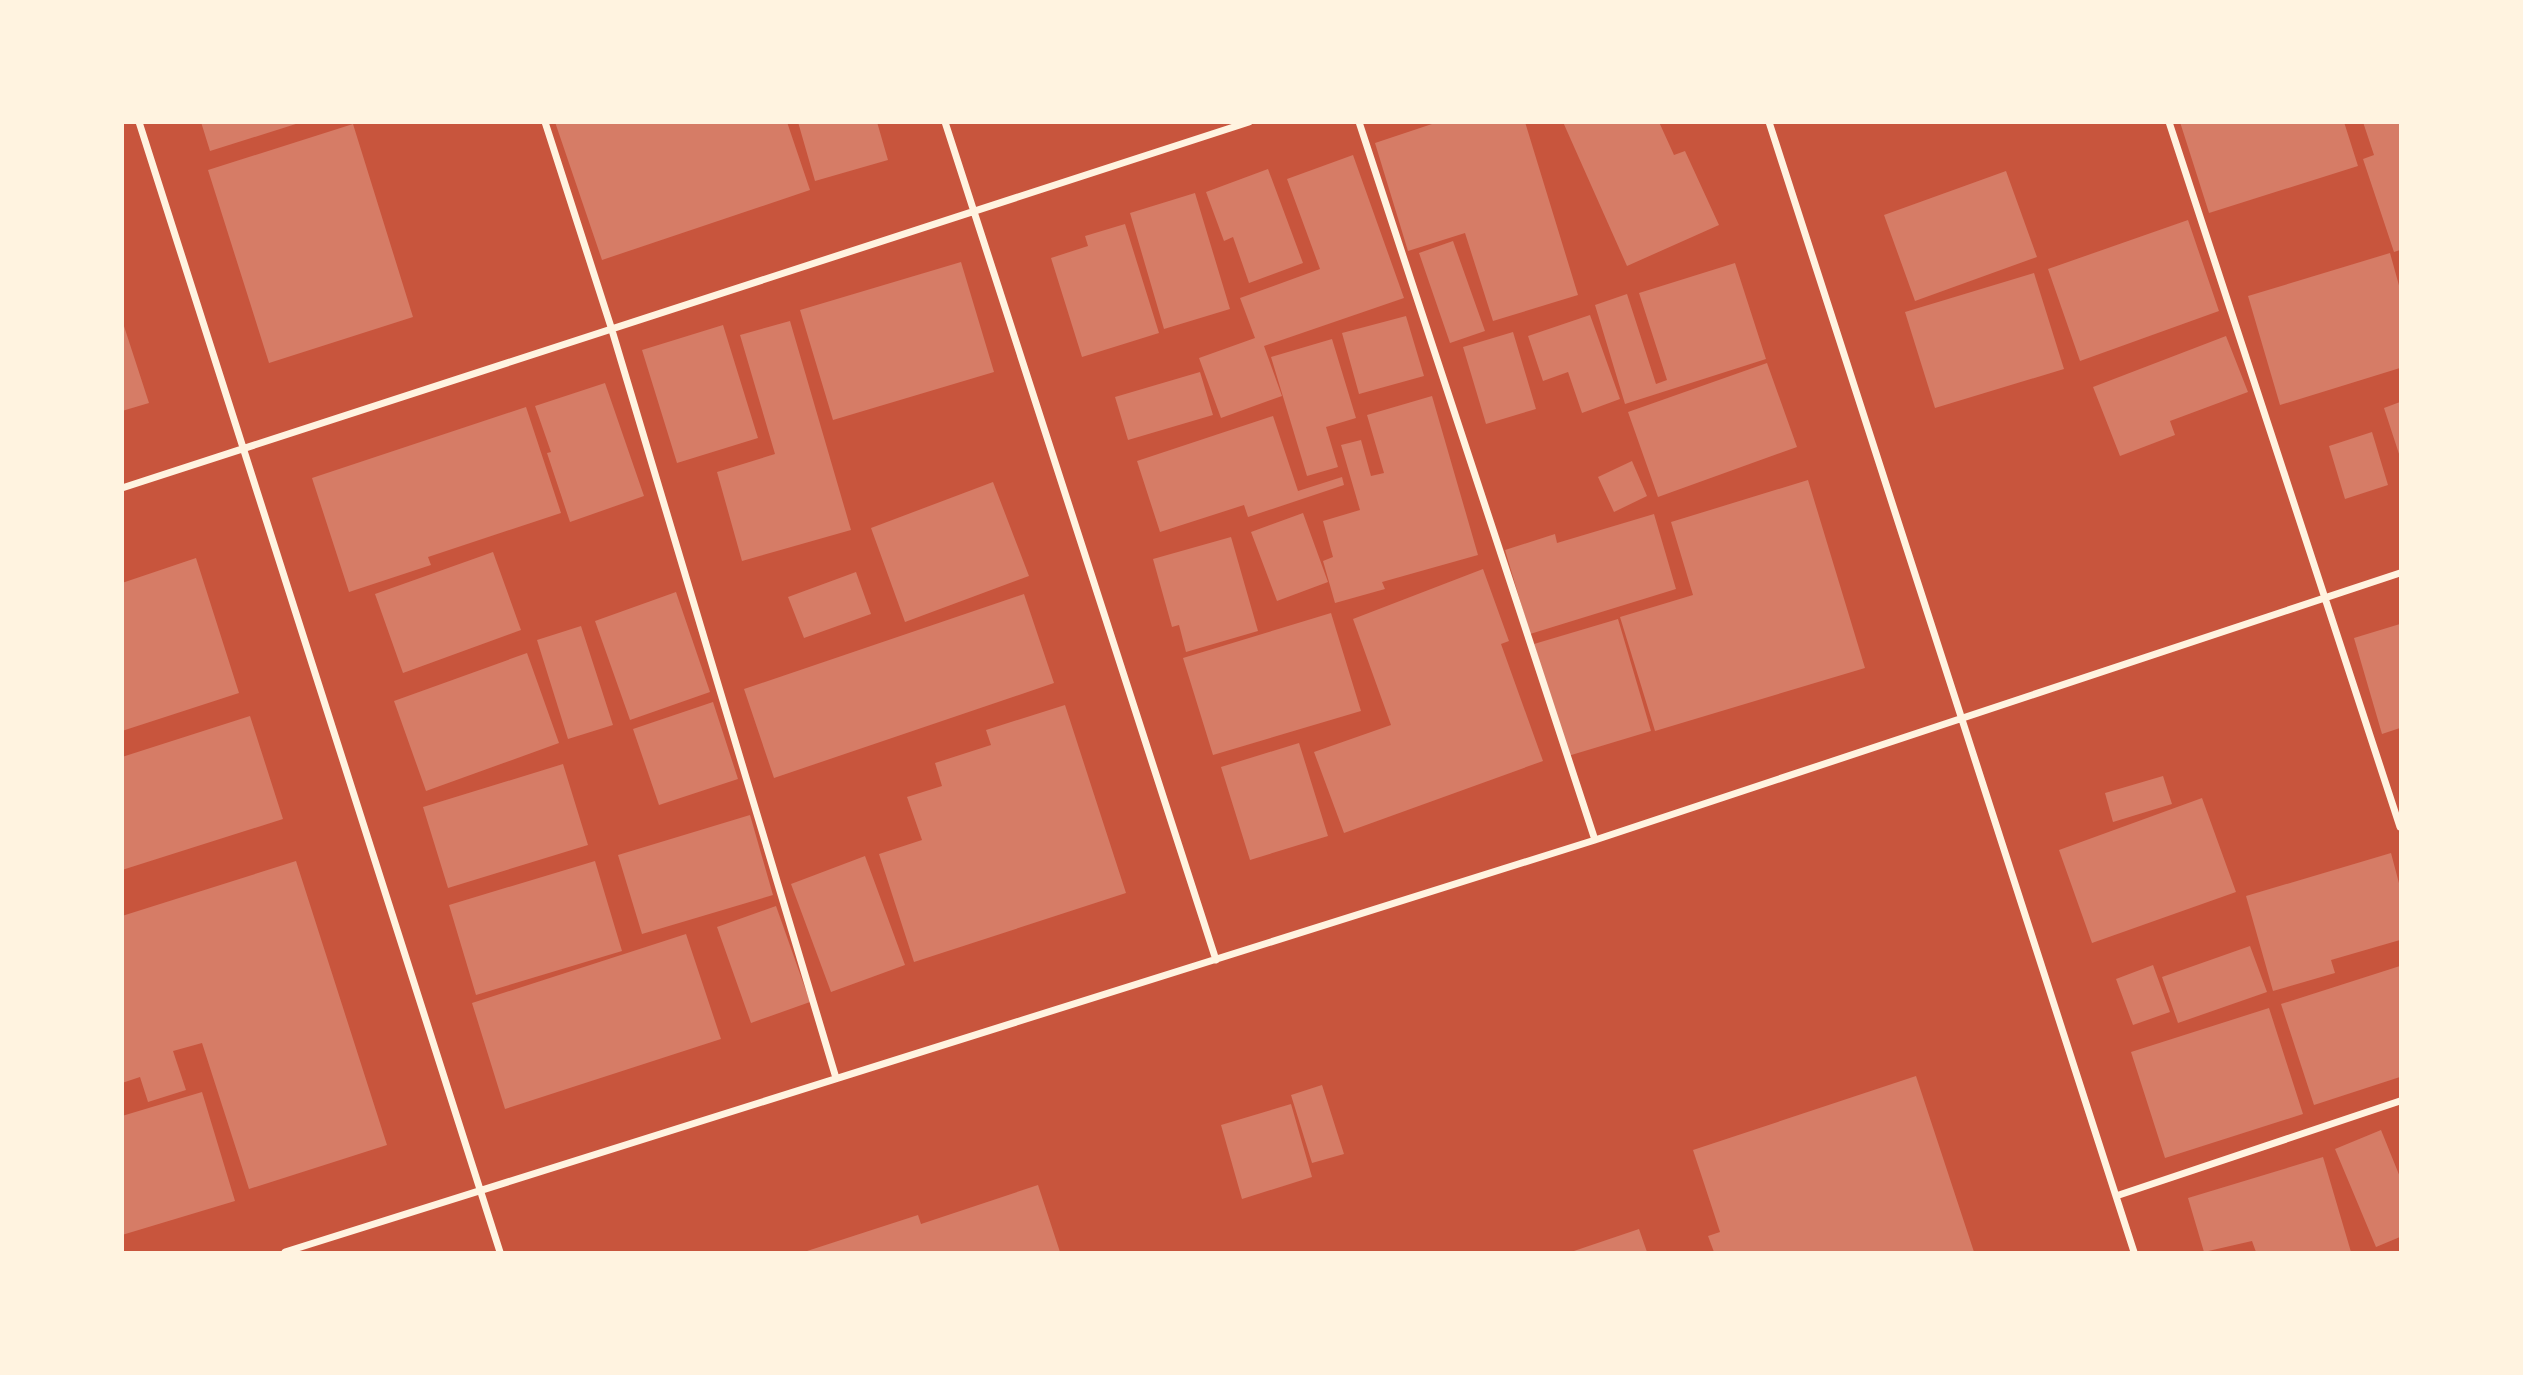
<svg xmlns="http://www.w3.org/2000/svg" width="2523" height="1375" viewBox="0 0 2523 1375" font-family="'IBM Plex Sans',sans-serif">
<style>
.building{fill:#d67c66}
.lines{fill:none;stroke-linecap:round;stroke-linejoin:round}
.minor{stroke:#fff3e0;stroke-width:7}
</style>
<rect width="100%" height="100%" fill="#c8553d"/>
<path class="building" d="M201,122h98v1l-89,28z
M555,122h232l23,68 -208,70z
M798,122h79l11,38 -73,21z
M1438,122h87l53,173 -85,26 -28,-88 -57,18 -33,-108z
M1563,122h96l15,33 11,-4 34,74 -92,41z
M2180,122h164l14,44 -149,47z
M2363,122h37v128l-6,2 -31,-93 11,-4z
M353,124l60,193 -144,46 -61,-193z
M1353,155l51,143 -140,48 18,50 -61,22 -22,-60 56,-20 -15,-40 80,-29 -33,-90z
M1268,169l35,94 -54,20 -16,-46 -9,4 -18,-49z
M2006,171l31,86 -122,44 -31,-86z
M1195,193l35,116 -66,20 -34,-116z
M2188,220l31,91 -139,50 -32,-92z
M1125,224l34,109 -77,24 -31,-99 37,-12 -3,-10z
M1453,241l32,90 -35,12 -31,-90z
M2390,253l10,36v79l-120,37 -32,-109z
M961,262l33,110 -161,48 -33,-110z
M1735,263l31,96 -141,45 -30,-99 32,-11 29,90 11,-4 -28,-87z
M2034,273l30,96 -129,39 -30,-96z
M1590,315l30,84 -38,14 -14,-41 -25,9 -15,-45z
M1406,316l18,60 -65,18 -17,-61z
M122,320l27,83 -27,8z
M790,321l61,209 -109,31 -25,-89 58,-18 -35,-119z
M723,325l35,113 -81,25 -35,-113z
M1513,332l23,77 -50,15 -23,-77z
M2226,336l22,56 -78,29 5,14 -55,21 -27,-69z
M1332,339l24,79 -30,9 12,40 -31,9 -36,-119z
M1767,363l30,84 -139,50 -30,-85z
M1200,372l13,43 -85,25 -13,-43z
M605,383l39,113 -74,26 -23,-69 4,-1 -16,-46z
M1432,396l46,159 -96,27 3,7 -50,14 -12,-42 10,-4 -10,-36 37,-11 -19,-65 20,-5 10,36 13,-3 -17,-58z
M2400,402v55l-16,-49z
M526,407l35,106 -133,44 3,8 -82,27 -37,-114z
M1273,416l25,75 44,-14 2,8 -96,32 -4,-12 -84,27 -23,-71z
M2372,432l16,53 -43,14 -16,-53z
M1632,461l15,35 -33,16 -16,-35z
M1808,480l57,188 -210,63 -35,-114 73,-22 -22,-73z
M993,482l36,94 -124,46 -34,-94z
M1303,513l25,69 -51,19 -26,-69z
M1654,514l22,75 -146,45 -25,-84 50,-16 2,9z
M1231,537l27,94 -72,21 -7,-27 -7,2 -19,-68z
M493,552l28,78 -118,43 -28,-79z
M196,558l43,135 -117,38v-148z
M1483,569l26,72 -8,3 42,117 -199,72 -30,-81 77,-27 -38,-106z
M856,572l15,42 -67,24 -16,-41z
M676,592l34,100 -80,28 -35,-99z
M1024,594l30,89 -280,95 -30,-89z
M1331,613l30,98 -148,44 -30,-97z
M1618,619l33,112 -83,25 -34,-112z
M2400,624v104l-18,6 -28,-96z
M581,626l32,99 -45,14 -31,-99z
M527,653l32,90 -133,48 -32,-90z
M713,702l25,77 -79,26 -26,-76z
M1065,705l61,188 -212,69 -35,-108 43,-14 -15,-43 35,-11 -7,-23 56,-18 -5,-15z
M250,716l33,103 -161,51v-113z
M1299,743l29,93 -78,24 -29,-93z
M563,764l25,81 -140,43 -25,-81z
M2163,776l9,28 -59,18 -8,-29z
M2202,798l34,94 -144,51 -33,-93z
M750,815l23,80 -131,39 -24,-79z
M2391,853l9,34v53l-69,20 4,13 -62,18 -27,-95z
M865,856l40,109 -74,27 -40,-108z
M296,861l91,284 -138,44 -47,-146 -29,8 13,39 -38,12 -8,-25 -18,6v-167z
M595,861l27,90 -146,44 -27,-90z
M776,906l34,96 -59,21 -34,-96z
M686,934l35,105 -216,70 -33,-106z
M2250,946l17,46 -89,31 -16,-46z
M2153,965l17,47 -37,13 -17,-46z
M2400,966v111l-86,28 -33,-101z
M2269,1008l34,106 -138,44 -34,-106z
M1916,1076l58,176h-260l-6,-16 12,-4 -27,-82z
M1322,1085l22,69 -32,9 -21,-68z
M202,1092l33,109 -113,34v-119z
M1291,1104l21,73 -70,22 -21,-74z
M2381,1130l19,47v60l-24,10 -41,-98z
M2323,1157l28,95h-95l-4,-11 -48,11 -16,-54z
M1038,1185l22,67h-256l114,-37 3,9z
M1639,1229l8,23h-76z"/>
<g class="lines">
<path class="minor" d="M139,122l361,1130
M545,122l66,205 225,751
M945,122l271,838
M1359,122l236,718
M1769,122l365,1130
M2169,122l231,705
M122,488l1127,-366
M2116,1196l284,-95
M285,1252l1310,-412 805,-267"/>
</g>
<rect width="2523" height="1375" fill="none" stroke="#fff3e0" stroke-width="248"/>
</svg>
